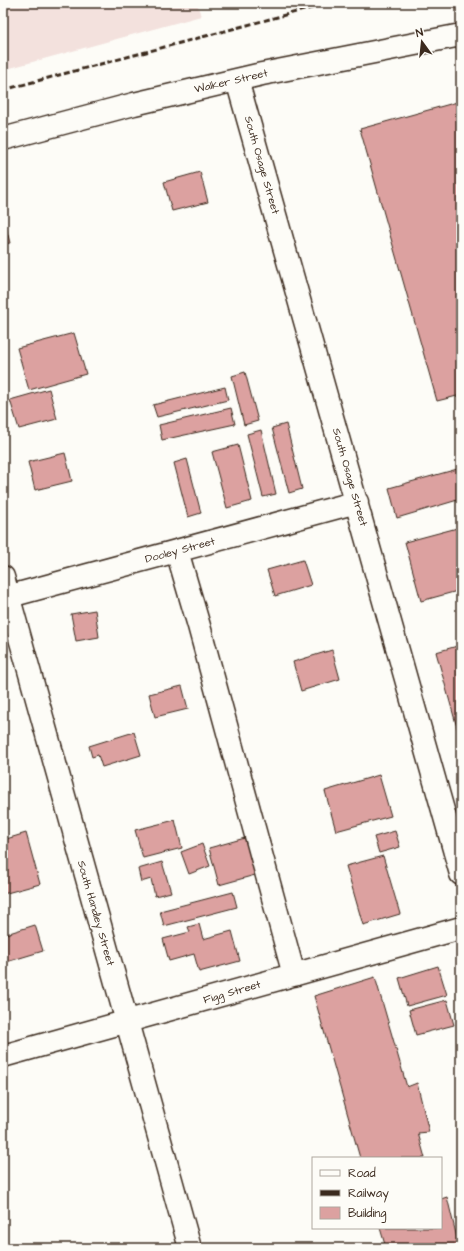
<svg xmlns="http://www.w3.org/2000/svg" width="464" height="1251" viewBox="0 0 464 1251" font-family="'Architects Daughter',sans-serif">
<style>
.built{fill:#f3e1dd}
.building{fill:#dca1a0;stroke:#3b2a1e}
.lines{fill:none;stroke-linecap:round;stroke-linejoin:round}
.minor-casing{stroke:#3b2a1e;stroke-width:25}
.minor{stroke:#fdfcf7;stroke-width:22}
.rail{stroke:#3b2a1e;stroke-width:3;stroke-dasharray:6 3;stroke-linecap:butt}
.labels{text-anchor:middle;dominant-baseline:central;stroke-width:3;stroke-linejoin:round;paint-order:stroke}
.street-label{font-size:11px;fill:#3b2a1e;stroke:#fdfcf7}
</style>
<rect width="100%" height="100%" fill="#fdfcf7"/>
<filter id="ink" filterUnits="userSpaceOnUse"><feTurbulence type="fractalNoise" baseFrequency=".025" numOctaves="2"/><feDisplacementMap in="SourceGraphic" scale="8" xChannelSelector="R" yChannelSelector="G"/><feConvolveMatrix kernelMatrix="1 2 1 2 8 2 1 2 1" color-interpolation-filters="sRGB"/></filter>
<g filter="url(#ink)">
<path class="built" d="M3,3h194l4,13 -198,54z"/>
<path class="building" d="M461,101v294l-24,6 -77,-272z
M200,172l8,30 -36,9 -8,-29z
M3,223h2l5,20 -7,1z
M74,333l12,41 -57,16 -12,-42z
M245,372l13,49 -14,4 -12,-49z
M225,387l3,13 -71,17 -4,-12z
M49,389l8,30 -38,10 -9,-29z
M231,408l4,16 -73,16 -3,-15z
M286,424l16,65 -13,4 -17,-65z
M261,430l15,64 -13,3 -16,-63z
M238,445l14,56 -25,7 -15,-56z
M65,453l7,28 -37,9 -7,-28z
M187,459l14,54 -13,4 -14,-54z
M461,468v31l-64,19 -8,-30z
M461,527v63l-40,11 -16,-59z
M303,560l8,25 -36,11 -8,-26z
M95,610l4,27 -23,4 -5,-27z
M461,645v97l-25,-90z
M332,650l8,29 -39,12 -8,-29z
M182,686l6,23 -33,8 -6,-23z
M134,732l7,23 -39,12 -4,-12 -6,2 -3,-11z
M379,775l12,41 -55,15 -11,-40z
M175,820l7,28 -39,10 -8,-28z
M395,831l5,16 -21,6 -5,-16z
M26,833l14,51 -37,10v-54z
M245,838l10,37 -36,10 -10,-37z
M202,844l8,22 -21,8 -8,-22z
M383,856l17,58 -37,11 -17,-59z
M162,862l9,30 -16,4 -4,-17 -10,3 -3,-13z
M233,892l4,15 -73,19 -4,-15z
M199,924l4,15 29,-8 8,30 -41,11 -5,-18 -25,7 -6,-22 27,-7 -2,-5z
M35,925l8,26 -40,12v-28z
M438,966l9,29 -40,11 -8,-28z
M375,977l32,110 10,-4 12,49 -11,1 7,25h-65l-46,-162z
M447,1000l7,25 -38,10 -7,-25z
M447,1197l10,41 -1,10h-70l-6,-20h61v-29z"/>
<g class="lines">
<defs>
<path id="minor" d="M237,80l224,794
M3,139l131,-35 128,-30 199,-39
M177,551l22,75 95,349
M3,577l187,671
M3,598l354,-96
M3,1056l458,-128"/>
</defs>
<use href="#minor" class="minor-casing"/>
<use href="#minor" class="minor"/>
<path class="rail" d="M3,90l327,-87"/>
</g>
</g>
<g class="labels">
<g class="street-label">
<text transform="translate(231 81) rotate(-13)">Walker Street</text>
<text transform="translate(262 165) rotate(74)">South Osage Street</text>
<text transform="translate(350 477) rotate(74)">South Osage Street</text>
<text transform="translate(180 550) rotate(-15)">Dooley Street</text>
<text transform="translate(96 913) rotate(74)">South Handley Street</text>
<text transform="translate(232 992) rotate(-16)">Figg Street</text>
</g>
</g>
<rect width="464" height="1251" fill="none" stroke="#fdfcf7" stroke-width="16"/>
<rect x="8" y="8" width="448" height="1235" fill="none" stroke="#3b2a1e" stroke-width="1.5" filter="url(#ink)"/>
<rect x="312" y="1157" width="130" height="72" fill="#fdfcf7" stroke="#afa8a0"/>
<rect x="320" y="1170" width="20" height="6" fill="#fdfcf7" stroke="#afa8a0"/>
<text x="348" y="1177" font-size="12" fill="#3b2a1e">Road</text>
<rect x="320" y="1190" width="20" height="6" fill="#3b2a1e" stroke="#afa8a0"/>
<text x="348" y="1197" font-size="12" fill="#3b2a1e">Railway</text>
<rect x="320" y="1207" width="20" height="12" fill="#dca1a0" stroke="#afa8a0"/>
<text x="348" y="1217" font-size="12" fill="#3b2a1e">Building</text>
<g transform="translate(422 42) rotate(345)" stroke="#fdfcf7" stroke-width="3" paint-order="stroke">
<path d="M0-3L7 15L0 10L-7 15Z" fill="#3b2a1e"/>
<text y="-6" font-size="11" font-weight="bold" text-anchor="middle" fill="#3b2a1e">N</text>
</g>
</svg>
